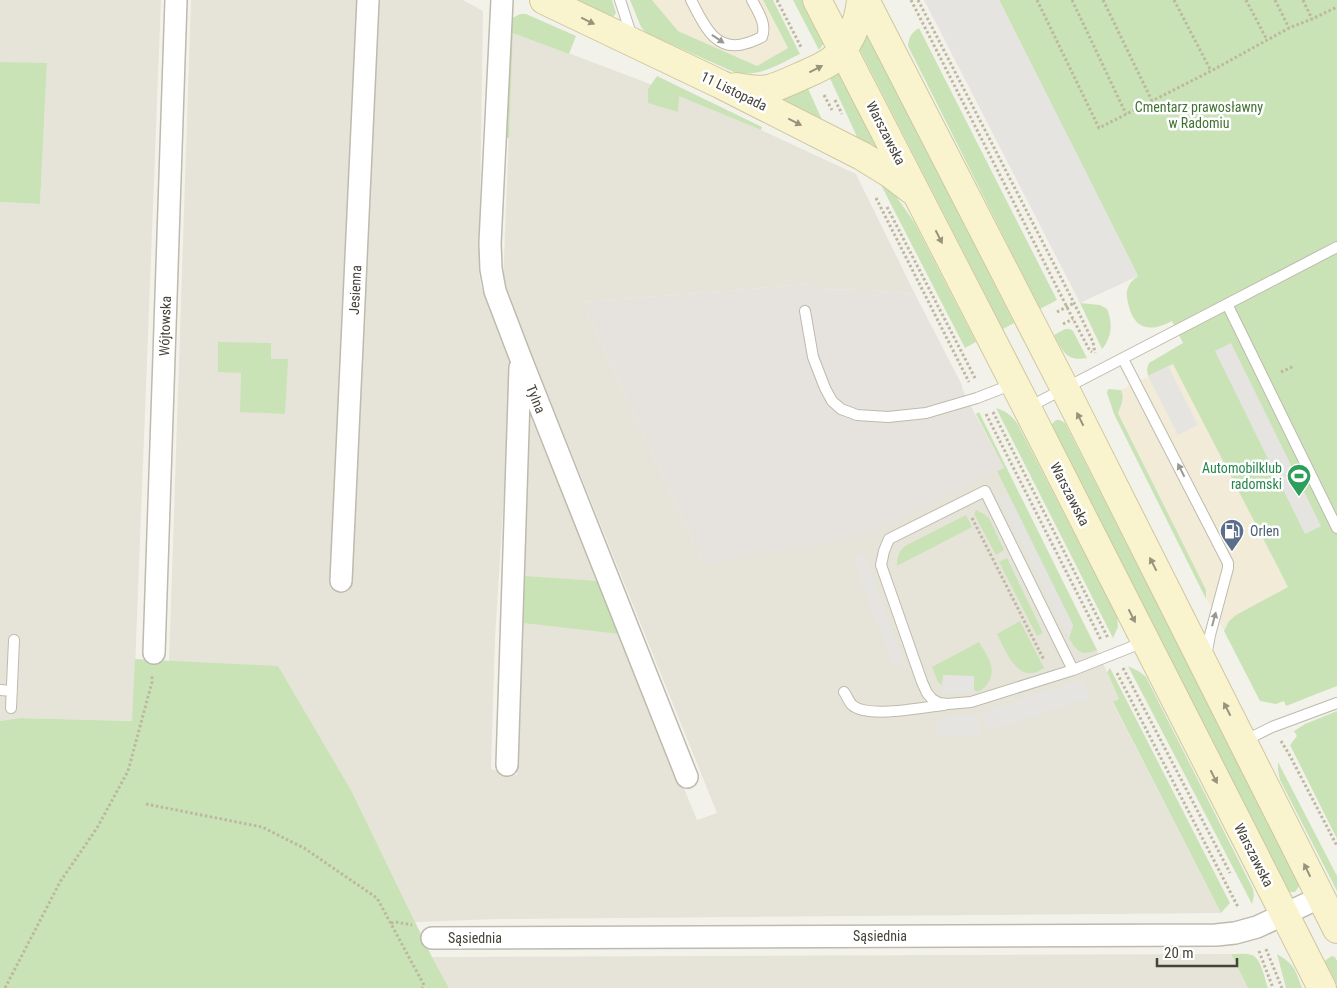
<svg xmlns="http://www.w3.org/2000/svg" width="1337" height="988" viewBox="0 0 1337 988" font-family="'Roboto Condensed',sans-serif">
<style>
.residential{fill:#e6e4d9}
.commercial{fill:#f2ebd8}
.industrial{fill:#e6e3de}
.green{fill:#c9e3b7}
.parking{fill:#e5e4e1}
.lines{fill:none;stroke-linecap:round;stroke-linejoin:round}
.lane-casing{stroke:#bebaad;stroke-width:12}
.street-casing{stroke:#bebaad;stroke-width:24}
.secondary-casing{stroke:#cec79e;stroke-width:30}
.path{stroke:#beb7a0;stroke-width:3;stroke-dasharray:2.5 2.5;stroke-linecap:butt}
.lane{stroke:#fff;stroke-width:10}
.street{stroke:#fff;stroke-width:21}
.secondary{stroke:#f9f4ce;stroke-width:28}
.oneway{fill:#97937c}
.oneway2{fill:#999892}
.labels{text-anchor:middle;dominant-baseline:central;stroke-width:5;stroke-linejoin:round;paint-order:stroke}
.street-label{font-size:14px;fill:#464339;stroke:#fff}
.park-label{font-size:14px;fill:#427232;stroke:#fff}
.leisure-label{font-size:14px;fill:#27864d;stroke:#fff;text-anchor:end}
.service-label{font-size:14px;fill:#4e5e75;stroke:#fff;text-anchor:start}
</style>
<rect width="100%" height="100%" fill="#f3f2ea"/>
<path class="residential" d="M0,0h161l-28,721 -113,-3 -20,3v-519l40,2 7,-140 -47,-2z
M191,0h272l20,11 -4,261 2,15 31,77 -17,275 -4,130 26,6 13,-360 167,405 20,-7 -214,-530 10,-251 166,63 82,35 95,44 59,120 -47,-4 -55,-1 -2,-5 -229,18 122,263 300,-97 93,182 22,49 -6,4 108,210 -722,6 -84,3 -64,-132 -73,-123 -109,-5z
M1231,954l17,34h-799l-17,-31z"/>
<path class="commercial" d="M652,0h111l25,49 -31,17 -79,-35z
M1173,364l115,223 -52,28 -7,6 -5,10 -18,-32 1,-6 -89,-180 5,-14 -2,-9z"/>
<path class="industrial" d="M811,284l2,5 55,1 47,4 47,91v3l6,13 36,67 -141,69 -159,28 -122,-263z"/>
<path class="green" d="M576,0h36l4,13 -2,3h-7z
M630,0h22l26,31 79,35 31,-18 -25,-48h10l27,54c-23,11 -37,22 -64,19l-90,-40 -5,-6z
M793,0h10l21,43 -5,7z
M999,0h338v686l-51,20 -2,-5 -8,3 -16,-3 -36,-70 5,-10 7,-6 52,-28 -115,-223 -25,12 -1,-7 2,-6 34,-20 -11,-22c-19,10 -36,11 -43,-14 -1,-6 -4,-13 -1,-19 1,-5 6,-9 10,-12z
M520,14h6l50,22 -7,18 -56,-21 -4,105 -6,1 6,-119z
M919,28l138,272 -17,9 -132,-263c1,-9 3,-13 11,-18z
M867,34l147,289 -11,6 -144,-281z
M0,62l47,1 -7,141 -40,-2z
M837,69l40,77 -2,1 -17,-8 -30,-65z
M657,76l105,51 -1,3 -82,-34 -1,16 -30,-9v-14z
M806,84l17,38 -43,-21 -1,-4z
M879,181l17,15 18,26 62,120 -11,6z
M1080,303l20,2 7,4c6,14 5,28 -5,40z
M1065,329h5l3,2 14,27c-21,4 -24,-7 -33,-23z
M218,342l53,1v16h17l-3,55 -45,-2 1,-39 -23,-1z
M1108,389l13,1c4,9 0,15 -3,23l88,177v9l-92,-185 -7,-21z
M996,408c10,3 15,7 21,15l100,193 1,11 -5,11z
M979,412l118,238c-16,6 -19,3 -28,-12l4,-13 -76,-154 7,-3 -28,-54z
M1056,420h4l5,3 235,462 -5,7h-5l-3,-5 -234,-458 -1,-5z
M976,510l8,4 5,4 15,32 -8,5 -22,-41z
M966,515l6,12 -75,39c0,-8 1,-14 8,-20z
M1007,558l36,75 -6,3 -38,-74z
M524,576l75,5 21,53 -97,-11z
M1020,621l24,47c-26,18 -37,-15 -47,-34z
M979,642c4,7 10,15 12,23 3,11 -3,23 -14,27l-33,-17 -2,10 -4,-3 -6,-15z
M135,659l143,7 73,124 81,167 17,31h-449v-267l20,-3 112,3z
M1128,666l12,6 6,5 107,212 1,7 -2,8z
M1110,668l120,235 -9,10 -108,-211 6,-3 -12,-27z
M1337,711v128l-47,-94 7,-9 -3,-5 11,-7z
M1278,762l59,114v15l-57,-111 -2,-10z
M1231,954c7,0 15,-1 21,1 9,3 13,25 16,33h-20z
M1277,954c18,11 18,15 25,34h-16z
M1332,956l3,1 2,4v24l-12,-24 2,-2z"/>
<path class="parking" d="M924,0h75l139,276 -58,27z
M1231,343l90,183 -16,8 -90,-183z
M1168,366l30,59 -20,10 -30,-59z
M1008,494l65,131 -4,13 -69,-140z
M864,554l42,114 -13,-4 -40,-105z
M943,675l31,1v14l3,2 -4,1h-31z
M1084,679l6,18 -102,34 -6,-18z
M979,715l1,20 -42,3 -2,-19z"/>
<g class="lines">
<defs>
<path id="lane" d="M620,0l12,37
M691,0c12,23 24,54 56,43 5,-1 10,-4 15,-6 5,-13 -4,-25 -10,-37
M1227,304l110,224
M805,311l8,46 12,31 7,13 9,8 16,6 31,2 38,-4 51,-15 36,-14
M1123,359l105,204v5l-18,67 -4,21
M1027,408l310,-161
M1073,670l-88,-179 -96,48 -5,12 -3,14 41,117 5,11 5,6 7,4 9,1 23,-2 102,-32 71,-28
M0,690l12,1
M844,692c3,4 5,10 8,13 16,14 71,2 92,0
M11,708l3,-68
M1244,741l28,-14 65,-24"/>
<path id="street" d="M502,0l-12,243 1,26 4,22 26,68 166,418
M341,581l27,-581
M154,653l22,-653
M507,765l13,-397
M432,938l784,-3 19,-2 22,-6 64,-30"/>
<path id="secondary" d="M544,0l176,84 142,72 29,18 21,16
M817,0l210,408 295,580
M865,0l200,389 272,540
M736,87c30,6 37,2 63,-10 11,-5 22,-9 32,-16 18,-13 28,-39 30,-61"/>
</defs>
<use href="#lane" class="lane-casing"/>
<use href="#street" class="street-casing"/>
<use href="#secondary" class="secondary-casing"/>
<path class="path" d="M777,0l24,47
M911,0l162,319 17,32 2,1
M918,0l156,303 19,39 2,11
M1037,0l62,128 112,-57 78,-43 23,-9 25,-12
M1072,0l54,114
M1103,0l49,101
M1174,0l37,71
M1246,0l21,40
M1275,0l14,28
M1303,0l9,19
M824,95l8,15
M835,100l7,14
M876,198l93,184
M887,207l89,173
M1057,312l17,-9
M1063,324l10,-5
M1281,372l13,-6
M993,412l115,226
M986,414l115,226
M972,518l72,142
M1123,668l107,205
M1117,673l121,234
M1281,741l8,13 48,92
M146,804l116,23 42,21 73,50 47,87 -2,3
M391,923l5,-1 16,3
M1266,949l16,39
M1259,951l14,37
M5,988l55,-106 37,-54 31,-57 24,-89v-7"/>
<use href="#lane" class="lane"/>
<use href="#street" class="street"/>
<use href="#secondary" class="secondary"/>
</g>
<defs><path id="oneway-solid" d="M-6-.8H1V-3.2L6.5 0L1 3.2V.8H-6Z" transform="scale(1.25)"/></defs>
<g class="oneway">
<use href="#oneway-solid" transform="translate(588 21) rotate(26)"/>
<use href="#oneway-solid" transform="translate(816 69) rotate(-27)"/>
<use href="#oneway-solid" transform="translate(795 122) rotate(27)"/>
<use href="#oneway-solid" transform="translate(939 237) rotate(63)"/>
<use href="#oneway-solid" transform="translate(1080 419) rotate(-117)"/>
<use href="#oneway-solid" transform="translate(1153 564) rotate(-117)"/>
<use href="#oneway-solid" transform="translate(1132 616) rotate(63)"/>
<use href="#oneway-solid" transform="translate(1227 709) rotate(-117)"/>
<use href="#oneway-solid" transform="translate(1214 777) rotate(63)"/>
<use href="#oneway-solid" transform="translate(1307 870) rotate(-116)"/>
</g>
<g class="oneway2">
<use href="#oneway-solid" transform="translate(718 39) rotate(34)"/>
<use href="#oneway-solid" transform="translate(1181 470) rotate(-117)"/>
<use href="#oneway-solid" transform="translate(1214 619) rotate(-75)"/>
</g>
<defs>
<symbol id="stadium-pin" viewBox="-11 -11 22 30"><path d="M0 17L-7.5 6A9.5 9.5 0 1 1 7.5 6Z" fill="#2e9e5b" stroke="#fff"/><path d="M0-5a6.5 5 0 1 0 0 10a6.5 5 0 1 0 0-10ZM-3.5-1.8h7v3.6h-7Z" fill="#fff"/></symbol>
<symbol id="fuel-pin" viewBox="-11 -11 22 30"><path d="M0 17L-7.5 6A9.5 9.5 0 1 1 7.5 6Z" fill="#5c6f8a" stroke="#fff"/><path d="M-5.5-6h7V0h2V4h1.3V-2.5L3-4.5l.8-.8L6-3V5H2.5V1h-1V6h-7ZM-4.2-4.7v3.2H.2V-4.7Z" fill="#fff"/></symbol>
</defs>
<g fill-rule="evenodd">
<use href="#stadium-pin" x="1285" y="462" width="28" height="38"/>
<use href="#fuel-pin" x="1218" y="517" width="28" height="38"/>
</g>
<g class="labels">
<g class="street-label">
<text transform="translate(734 91) rotate(26)">11 Listopada</text>
<text transform="translate(886 133) rotate(63)">Warszawska</text>
<text transform="translate(355 290) rotate(-87)">Jesienna</text>
<text transform="translate(165 326) rotate(-88)">Wójtowska</text>
<text transform="translate(536 399) rotate(68)">Tylna</text>
<text transform="translate(1070 494) rotate(63)">Warszawska</text>
<text transform="translate(1254 855) rotate(63)">Warszawska</text>
<text x="880" y="936">Sąsiednia</text>
<text x="475" y="938">Sąsiednia</text>
</g>
<g class="park-label">
<text x="1199" y="107">Cmentarz prawosławny<tspan x="1199" dy="16">w Radomiu</tspan></text>
</g>
<g class="leisure-label">
<text x="1282" y="468">Automobilklub<tspan x="1282" dy="16">radomski</tspan></text>
</g>
<g class="service-label">
<text x="1250" y="531">Orlen</text>
</g>
</g>
<path d="M1157 958v8h80v-8" fill="none" stroke="#464339" stroke-width="2.5"/>
<text x="1164" y="958" font-size="15" fill="#464339" stroke="#ffffff" stroke-width="4" paint-order="stroke">20 m</text>
</svg>
